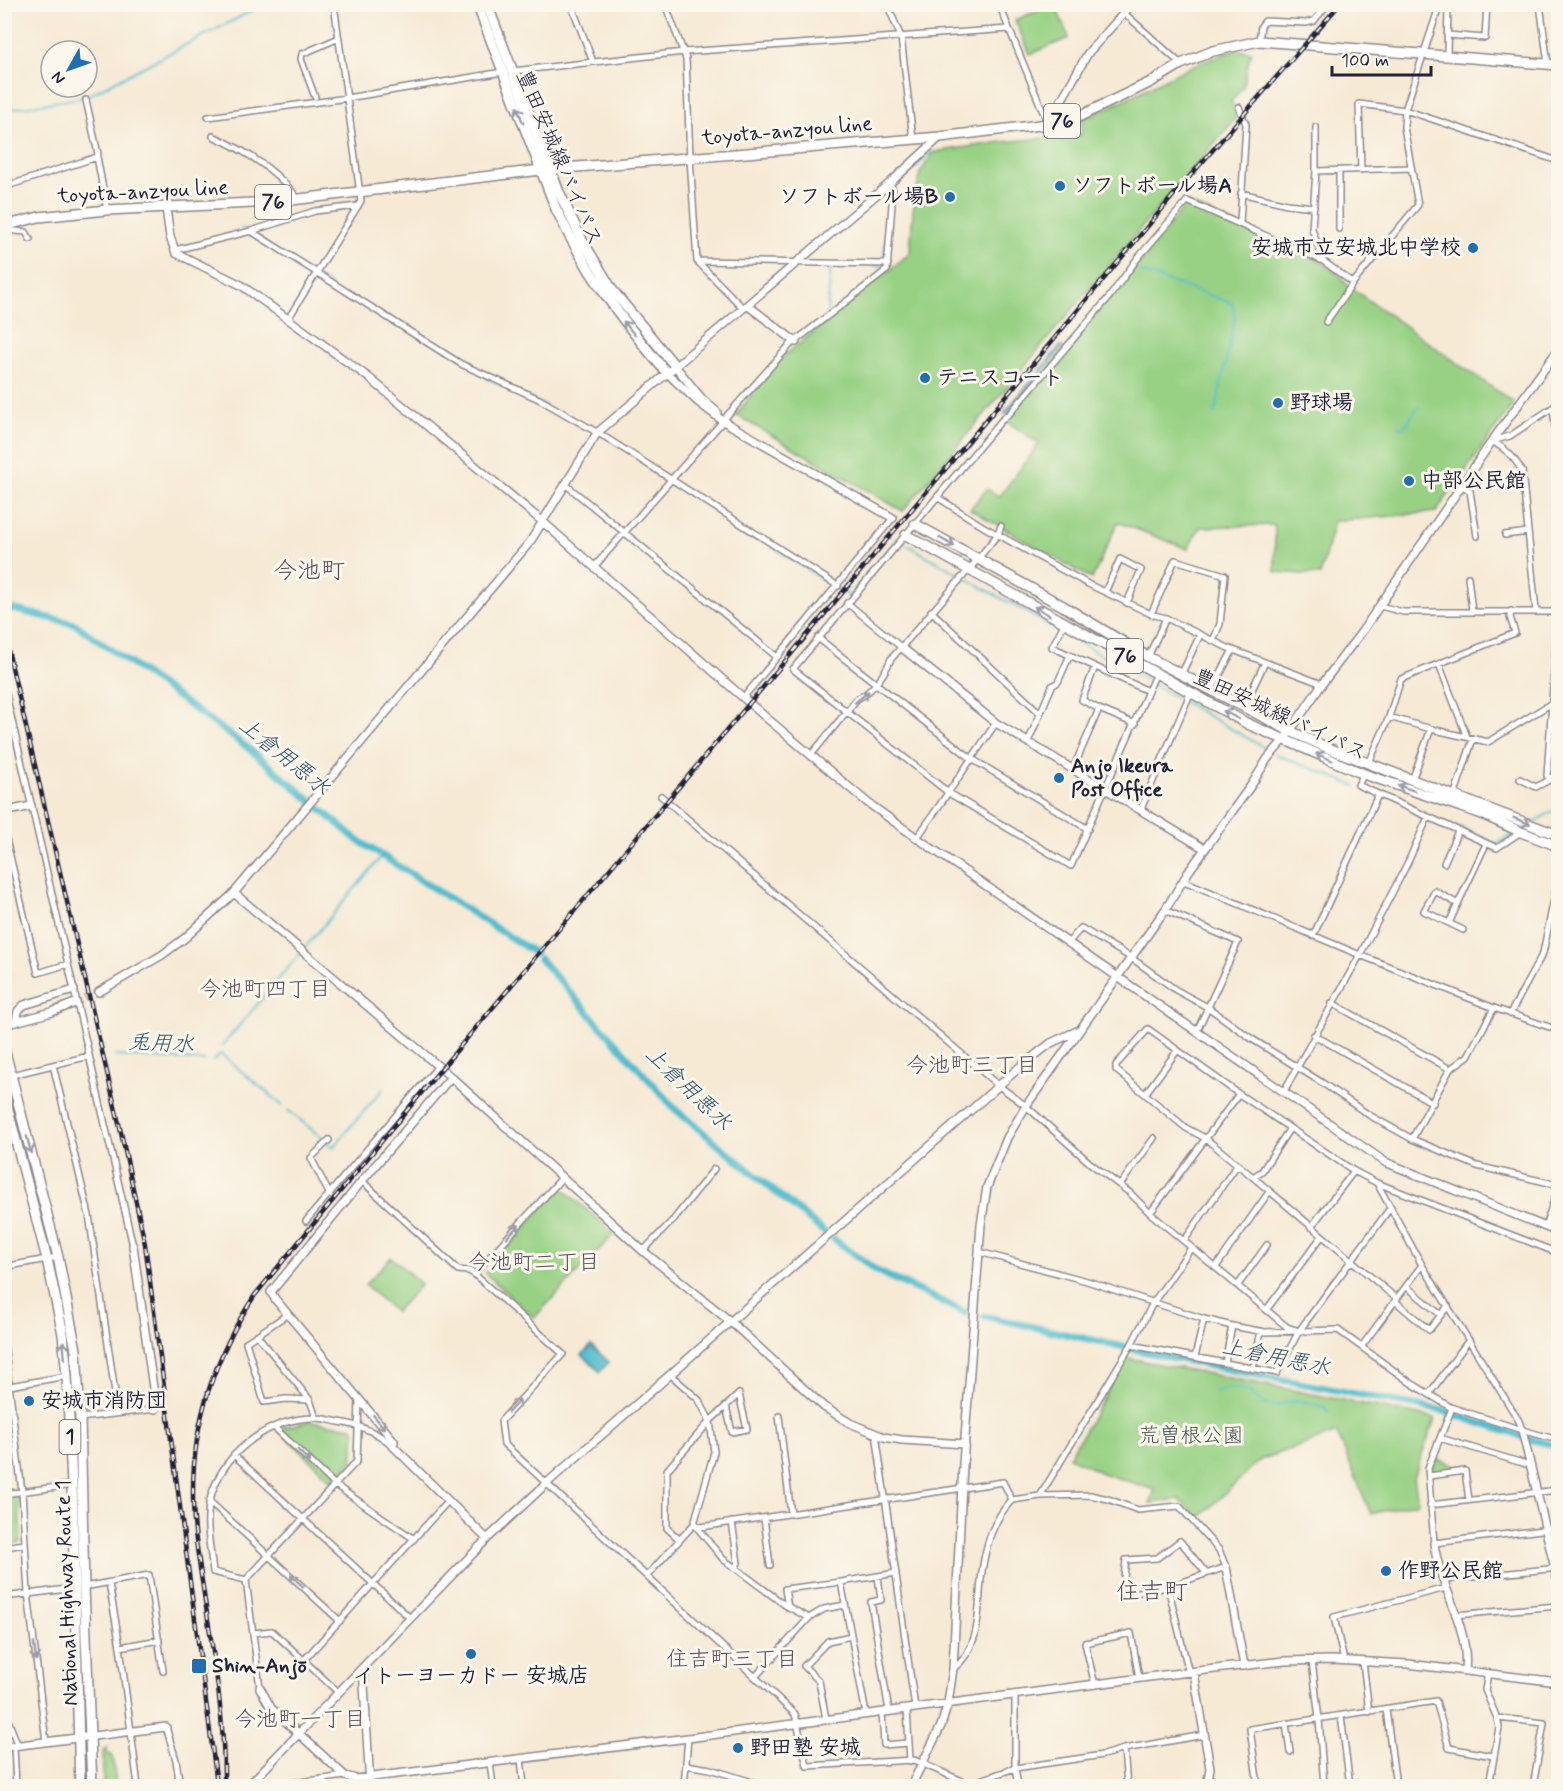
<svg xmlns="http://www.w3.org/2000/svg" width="1563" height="1791" viewBox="0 0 1563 1791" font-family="Mynerve,'Klee One',sans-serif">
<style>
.park{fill:#98d184;stroke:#5d7a60;stroke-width:1.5}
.water{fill:url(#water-ripples);stroke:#3a7084;stroke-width:1.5}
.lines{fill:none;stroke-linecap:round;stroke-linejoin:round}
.stream{stroke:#52bdce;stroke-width:2}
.canal{stroke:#52bdce;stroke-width:7}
.tertiary-tunnel{stroke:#ccc2b6;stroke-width:7;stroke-dasharray:7 3.5;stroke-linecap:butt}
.minor-casing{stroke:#8c8688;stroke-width:8}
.tertiary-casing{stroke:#8c8688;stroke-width:10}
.primary-casing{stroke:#8c8688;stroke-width:12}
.trunk-casing{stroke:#8c8688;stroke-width:12}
.minor{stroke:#fff;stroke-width:5}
.tertiary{stroke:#fff;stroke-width:7}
.primary{stroke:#fff;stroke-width:9}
.trunk{stroke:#fff;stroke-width:9}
.rail-casing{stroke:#22223b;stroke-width:4.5}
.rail{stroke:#fbf7ec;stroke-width:2;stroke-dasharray:7;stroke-linecap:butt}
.oneway{stroke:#9c9ca7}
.poi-dot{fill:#1f6fb2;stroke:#fbf7ec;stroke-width:2}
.labels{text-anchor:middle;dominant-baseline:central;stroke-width:6;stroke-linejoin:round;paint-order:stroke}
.shield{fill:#fbf7ec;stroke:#636270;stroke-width:1.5}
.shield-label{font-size:20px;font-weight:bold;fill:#22223b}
.street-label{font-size:21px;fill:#22223b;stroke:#fbf7ec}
.poi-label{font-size:21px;font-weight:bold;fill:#22223b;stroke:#fbf7ec;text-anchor:start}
.park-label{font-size:21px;fill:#455751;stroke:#fbf7ec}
.water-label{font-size:22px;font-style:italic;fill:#33586e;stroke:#fbf7ec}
.neighbourhood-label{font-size:22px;fill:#604e5c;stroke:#fbf7ec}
.quarter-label{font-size:24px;fill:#604e5c;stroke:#fbf7ec}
</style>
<defs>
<pattern id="water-ripples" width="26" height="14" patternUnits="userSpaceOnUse" patternTransform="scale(1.5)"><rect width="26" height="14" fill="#52bdce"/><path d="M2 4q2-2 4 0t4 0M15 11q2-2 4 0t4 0" fill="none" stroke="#4499a8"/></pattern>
</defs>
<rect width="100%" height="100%" fill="#fbf7ec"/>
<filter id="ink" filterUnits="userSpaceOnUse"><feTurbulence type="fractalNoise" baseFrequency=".0167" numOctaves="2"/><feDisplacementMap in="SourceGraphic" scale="12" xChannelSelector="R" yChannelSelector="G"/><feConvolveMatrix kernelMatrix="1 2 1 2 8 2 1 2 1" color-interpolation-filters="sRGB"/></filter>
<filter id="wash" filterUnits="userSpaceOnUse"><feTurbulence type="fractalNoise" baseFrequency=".008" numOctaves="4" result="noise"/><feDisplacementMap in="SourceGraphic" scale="24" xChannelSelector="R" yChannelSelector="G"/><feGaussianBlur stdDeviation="1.35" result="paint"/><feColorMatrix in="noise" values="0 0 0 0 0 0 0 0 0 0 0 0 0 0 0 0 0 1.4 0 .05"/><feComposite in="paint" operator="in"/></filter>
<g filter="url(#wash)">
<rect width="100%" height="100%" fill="#f6ead5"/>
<path class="park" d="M1052,5h3l14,33 -39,16 -15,-34z
M1236,50l15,2 -8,35 -12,14 7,15 -104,120 -231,275 -167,-96 42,-54 132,-108 3,-42 7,-38 14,-21 68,-10 79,-7 1,-16c52,-20 99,-54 154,-69z
M1187,203l134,59 19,14 7,9 167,118 -78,109 -102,9 -14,54 -45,-3v-47l-75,2 -12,22 -70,-27 -26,57 -122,-70 17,-20 12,8 40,-53 -34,-24 131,-153z
M561,1187l53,47 -80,84 -49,-45z
M391,1257l30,27 -26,28 -30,-27z
M1127,1358l308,60 -21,59 4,25 -47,12 -34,-81 -77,27 -61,58 -20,-19 -29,4 5,-13 -53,-17 -33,-16z
M309,1421l43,6 3,3 -2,30 -18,20h-4l-51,-49 1,-3z
M1436,1459l27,9 -32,6z
M16,1496l3,1 2,43 -2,3 -14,2 -1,-48z
M107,1747l1,8h4l4,28 -13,2v-34z"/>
<path class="water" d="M1060,346l3,1 -57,68 -2,-2z
M591,1345l18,17 -9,10 -18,-17z"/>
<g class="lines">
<path class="stream" d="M4,110l81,-13 180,-93
M241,228l77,50 12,6
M875,266l8,1 7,-76 42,-39
M1141,272l91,31 3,14 -20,97
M827,313l4,-48
M486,378l60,28
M1399,425l1,3 4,-1 15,-21
M772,547l77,49 48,-57 373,212
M1275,754l81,32
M1534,822l24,-14
M1456,826l40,18 20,-11
M222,1046l160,-190
M115,1056l90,5
M213,1061l8,-7 62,52
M288,1110l45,37 51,-59
M1215,1392c15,-5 27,-7 40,4 6,4 8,9 16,10 6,1 12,-3 18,-4 13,-3 25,2 37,6l3,5"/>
<path class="canal" d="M4,607l71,17 172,123 109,92 179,114
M540,959l136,151 148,122
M834,1239l43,32 89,42
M984,1316l222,49 234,45 89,29 29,7"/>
</g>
</g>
<g filter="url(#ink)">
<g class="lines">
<path class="tertiary-tunnel" d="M75,1003l24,-11"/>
<defs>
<path id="minor" d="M571,4l22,58
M665,4l21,55 4,99 7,103 46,47
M887,4l14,33 12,102
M999,4l49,120
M1540,4l8,60
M1124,13l57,51
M1447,35l38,3 2,-34
M1259,41l2,-15 4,-5 41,2 8,-2 14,-17
M1447,56l1,-52
M513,71l171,-19 325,-23
M315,97l-14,-38 1,-5 37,-16
M86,100l12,54 -1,3 10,53
M1239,107l7,17 -6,99
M208,117l139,-19 156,-26
M213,136c31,14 65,35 85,63
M1361,170l-2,-66 46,6 153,51
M1316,171v-44
M4,187l93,-30
M1241,193l46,11 27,3
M1339,229v-58
M4,230l22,2 4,7
M251,231l210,133 78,35 66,38 233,149
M175,250l76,-19 64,-20 43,-5
M697,261l191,3
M1323,261l-11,-32 4,-58 95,-3
M288,319l73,-118 -27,-197
M1326,322l27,-39 65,-78 -14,-78 1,-17 35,-106
M1553,408l5,43
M725,418l65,-73 97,-75 6,-79 -3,-8
M1492,441c14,8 22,16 30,30l14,140
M1492,441l18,-5 48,-32
M565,484l212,173
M1463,486l7,5 7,45
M937,497l47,30 104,57 63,30 15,4 62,30 94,36
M1505,535l23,-3
M594,567l129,-146
M1468,577l4,34
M1105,592l15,-33 21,11 -14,33
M847,603l54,44
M1380,606l23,6h155
M931,611l109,102
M1558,612l-11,164 11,5
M1151,614l24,-54 50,15 -5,49 -7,17
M1064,624l-12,23 96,44
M818,638l154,121 116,70
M1148,657l18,-39
M1439,664l28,73
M1095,667l-13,33 17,9
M1156,673l-85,193 -122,-73 -156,-124 208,-248 10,-9 99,-116 27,-37 50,-58 136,60 30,22
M1181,675l19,-40
M4,686l129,560
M1212,689l21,-39
M743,698l150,-180
M1244,707l21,-45
M1389,717l12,-38 114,-46 -5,-16 1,-6
M1028,742l24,-56 6,-4 12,-27
M811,755l46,-56c16,-8 27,-24 34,-40l87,-100 20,-25 3,-8
M1369,763l20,-46 42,12 57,13 64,-39
M1073,769l26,-60 36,15
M1364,774l-6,11 139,63 24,-16
M1520,779l16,8 17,-9
M1412,780l19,-51
M661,796l338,290 27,20 64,57 40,30 20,20 137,114 12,4
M1454,796l19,-57
M1141,809l49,-115
M4,831l34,142 30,-9
M917,838l79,-115
M1444,863l14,-32
M1184,881l176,74 134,53 64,22
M1458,904l-23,-13 -11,20 39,19
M1165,910l73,32 -41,89
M1449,923l37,-79
M1313,936l65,-141
M1068,943l13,-15 49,29 46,33 33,18 43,31 69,43 48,33 43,24 65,27 81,19
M1332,1003l118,66
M1510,1014l33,-61 15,-74
M1314,1035l119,68
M53,1065l36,150 29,198
M12,1075l77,-19
M1284,1091l76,-136 48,-93 20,-45
M1145,1094l32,-43
M1412,1139l38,-70 18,-13 26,-48
M329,1140l-18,18 19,37
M1253,1177l9,-6 28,-43
M362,1181l96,89 11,1 5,3 89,80 -62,67 3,23 291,270 12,52 107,-6 55,24 46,-16 88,-13 21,-6 80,-14
M1120,1185l34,-47
M1378,1185l44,80 97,156 3,9
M1150,1213l89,-119
M306,1221l132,-155
M1545,1226l13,-37
M1311,1227l43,-56
M1184,1241l53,-76
M643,1251l31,-32 40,-50
M979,1252l108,29 117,38 28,7 33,6 73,-2 73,53 39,24 72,23 36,10
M1422,1265l-27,36 34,29 19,-24
M4,1267l54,-10
M1216,1267l53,-75
M474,1274l87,-95
M1238,1285l29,-40
M1406,1286l35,29
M1397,1299l-144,-122 -48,-39 -19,-10 -70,-58v-5l32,-36 91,65 115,77 23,12 181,70
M1267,1309l55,-73
M257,1335l31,-21
M4,1343l18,149 6,101 18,149
M1131,1345l146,28 22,-42 92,-124
M1362,1346l33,-45
M1195,1357l9,-38
M1225,1363l7,-37
M1253,1369l8,-38
M4,1387l63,-11
M1429,1394l40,-54
M310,1400l-24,-1 -22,3 -18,-60 11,-7 53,65 6,18
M1452,1408l-24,60 6,75 124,-15
M779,1416l12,98
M80,1418l76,-9
M274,1427l61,58 79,54
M876,1434l39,274
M1440,1438l89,27
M234,1455l176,163
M1429,1476l36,-5 4,29
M4,1494l68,-9
M1040,1496l91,-151 22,-42 38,-55
M209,1501l131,120
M1430,1505l128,-15
M764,1518l6,47
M732,1522l6,41 -3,5
M694,1524l7,3 302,-45 9,18
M695,1525l28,34 62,46 24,13
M680,1540l-13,-12v-58l43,-49 29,-27 8,35 -15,3 -6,-26
M4,1547l21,-3
M647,1576l47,-52 20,-72 -4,-31 -11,-21 -28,-25
M878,1576l3,24 -10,2 18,109
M246,1580l-33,-8c-3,-27 -10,-56 0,-82 15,-41 59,-73 104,-72 7,0 15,3 22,4 20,3 39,10 54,24
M246,1580l111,-119 2,-61
M246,1580l14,108
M1443,1580l115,-12
M109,1583l11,64 18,139
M84,1587l65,-12 14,96
M1168,1587l21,86
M4,1597l71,-9
M788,1607l-3,-18 56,-7
M1455,1615l103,-9
M253,1633l19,-2 66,61
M120,1647l39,-7
M305,1659l143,-158
M1312,1661l7,58 5,67
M1344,1661l-10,-44 112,-29
M1363,1662l6,50
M953,1669c28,-21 25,-57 28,-89 3,-29 10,-59 31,-80l28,-4 50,-1 18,4 30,11 41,-4 40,44 7,17 -58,20 -46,8 4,-35 31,-2 23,-17 26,32
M1488,1673l-3,17 12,28 2,9 -10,59
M755,1677l54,-59 15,-9 21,-4
M1095,1685l-10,-42 46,-10 8,45
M1015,1695v73l3,18
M907,1709l3,52
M1386,1709l10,77
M4,1710l14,36
M882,1712l2,33 24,-2
M866,1714l-25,-132 55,-9
M1341,1716l9,70
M1497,1718l47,5 -11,63
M826,1719l-7,-38 -15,-15 24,-25 23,-5
M1286,1724l4,28
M166,1727l10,33 4,26
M14,1746l2,40
M1124,1749l3,37
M521,1759l3,27
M490,1763l3,23
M686,1765l24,4 55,17
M271,1786l74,-10
M684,1786l4,-48
M1258,1786l-8,-57 186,-28 13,47 44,8"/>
<path id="tertiary" d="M1121,4l3,9
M1048,124l40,-71 44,-49
M166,208l4,29 6,16 65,32 127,92 175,145 220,193 105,88 49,35 468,324 173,70
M747,305l49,37
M675,366l27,33 15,13
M667,373l31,29 25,19 170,97
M901,647l95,76 209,126
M4,812l27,-6
M234,893l217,184 192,174 88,71 93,85 26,16 34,14 18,3 63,4
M99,992l63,-37 23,-17 49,-45 296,-351 67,-109 293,-250 50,-46
M16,1022l2,-11 6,-6 50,-15
M4,1025l48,-13 23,-9
M451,1077l-89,104 -91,111 4,7 119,142 -1,5 94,93
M133,1246l23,163
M1522,1430l36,151
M1434,1543c5,43 36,84 31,127
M1226,1567l18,99
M363,1668l7,118
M1194,1673l16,95 -3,18
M260,1688l11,20 74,68 11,3 332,-41 476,-63 120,-14 48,-1 76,4 150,18
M4,1747l162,-20
M248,1786l239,-247 60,-56 474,-417 30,-23 26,-12
M911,1786l30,-60 7,-23 5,-34 10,-205 18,-239 6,-38 20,-49 19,-32 139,-196 24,-39 63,-87 16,-26 16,-18 38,-56 41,-54 129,-189 66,-91"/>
<path id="primary" d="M477,4l79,205c31,65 64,109 111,164
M487,4l72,188 23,48 31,51 62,75
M4,226l35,-9 68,-7 168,-8 266,-32 399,-33 108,-13 26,-5 77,-37 30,-18 32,-13 46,-10 299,24
M915,524l148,82 85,51 142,74 38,17 230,87
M906,535l342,189 116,50 118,40 39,18 37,14"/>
<path id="trunk" d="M4,1048l54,209 18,93 4,68 4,169 8,199
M4,1095l43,164 16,75 4,42 5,109 8,301"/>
</defs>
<use href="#minor" class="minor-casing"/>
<use href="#tertiary" class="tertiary-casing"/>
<use href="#primary" class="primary-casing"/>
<use href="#trunk" class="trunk-casing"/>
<use href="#minor" class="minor"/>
<use href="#tertiary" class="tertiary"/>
<use href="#primary" class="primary"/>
<use href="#trunk" class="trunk"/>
<defs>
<path id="rail" d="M4,633l116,495 25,116 72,540
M224,1786c1,-62 -9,-124 -19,-185 -5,-35 -12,-69 -12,-104 -1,-73 22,-142 62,-202l186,-226 367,-435 369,-443 163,-187"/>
</defs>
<use href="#rail" class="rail-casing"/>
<use href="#rail" class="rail"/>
</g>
<defs><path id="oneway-shaft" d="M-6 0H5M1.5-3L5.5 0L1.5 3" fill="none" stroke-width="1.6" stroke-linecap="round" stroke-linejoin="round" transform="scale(1.5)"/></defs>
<g class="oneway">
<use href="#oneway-shaft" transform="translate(520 115) rotate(-111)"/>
<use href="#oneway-shaft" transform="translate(629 328) rotate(-129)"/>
<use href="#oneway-shaft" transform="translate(947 542) rotate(29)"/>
<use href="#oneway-shaft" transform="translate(1042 611) rotate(-150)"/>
<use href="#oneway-shaft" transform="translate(862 697) rotate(-39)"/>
<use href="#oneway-shaft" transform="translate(1231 715) rotate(-152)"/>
<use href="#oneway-shaft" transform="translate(1324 757) rotate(-157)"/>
<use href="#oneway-shaft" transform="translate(1406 788) rotate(-162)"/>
<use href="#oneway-shaft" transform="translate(1522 821) rotate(21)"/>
<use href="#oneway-shaft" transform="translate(29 1145) rotate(76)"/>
<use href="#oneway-shaft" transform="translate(513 1231) rotate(-47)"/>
<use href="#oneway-shaft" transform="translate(64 1350) rotate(-96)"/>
<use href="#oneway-shaft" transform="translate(514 1406) rotate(-47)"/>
<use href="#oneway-shaft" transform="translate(379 1422) rotate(50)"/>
<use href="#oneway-shaft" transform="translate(304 1456) rotate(44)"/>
<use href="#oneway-shaft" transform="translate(297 1581) rotate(-137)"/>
<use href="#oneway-shaft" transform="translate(35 1652) rotate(83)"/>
</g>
</g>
<g class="poi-dot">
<circle cx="1060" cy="186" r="6"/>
<circle cx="950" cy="197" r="6"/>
<circle cx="1473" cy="248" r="6"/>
<circle cx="925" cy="378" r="6"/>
<circle cx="1278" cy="403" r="6"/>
<circle cx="1409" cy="481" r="6"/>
<circle cx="1059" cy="778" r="6"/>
<circle cx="29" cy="1401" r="6"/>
<circle cx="1386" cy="1571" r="6"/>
<circle cx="471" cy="1654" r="6"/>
<rect x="191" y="1658" width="16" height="16" rx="3"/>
<circle cx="738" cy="1748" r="6"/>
</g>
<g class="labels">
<g class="shield">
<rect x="1044" y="104" width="36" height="34" rx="4.5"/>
<rect x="255" y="185" width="36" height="34" rx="4.5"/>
<rect x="1107" y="639" width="36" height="34" rx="4.5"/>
<rect x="59.5" y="1420" width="21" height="34" rx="4.5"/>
</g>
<g class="shield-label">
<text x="1062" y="121">76</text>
<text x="273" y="202">76</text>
<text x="1125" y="656">76</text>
<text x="70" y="1437">1</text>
</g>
<g class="street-label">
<text transform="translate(787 131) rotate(-5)">toyota-anzyou line</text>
<text transform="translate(559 158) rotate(67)">豊田安城線バイパス</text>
<text transform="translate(143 192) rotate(-3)">toyota-anzyou line</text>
<text transform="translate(1280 715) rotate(25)">豊田安城線バイパス</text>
<text transform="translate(67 1593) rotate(-92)">National Highway Route 1</text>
</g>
<g class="poi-label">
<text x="1072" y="186">ソフトボール場A</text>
<text x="938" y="197" text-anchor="end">ソフトボール場B</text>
<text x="1461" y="248" text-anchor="end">安城市立安城北中学校</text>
<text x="937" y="378">テニスコート</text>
<text x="1290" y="403">野球場</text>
<text x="1421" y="481">中部公民館</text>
<text x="1071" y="766">Anjo Ikeura<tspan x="1071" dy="24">Post Office</tspan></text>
<text x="41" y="1401">安城市消防団</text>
<text x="1398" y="1571">作野公民館</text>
<text x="212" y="1666">Shin-Anjō</text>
<text x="471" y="1676" text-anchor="middle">イトーヨーカドー 安城店</text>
<text x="750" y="1748">野田塾 安城</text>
</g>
<g class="park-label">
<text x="1191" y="1436">荒曽根公園</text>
</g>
<g class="water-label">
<text transform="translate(284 757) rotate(39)">上倉用悪水</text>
<text transform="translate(161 1044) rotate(3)">兎用水</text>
<text transform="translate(688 1089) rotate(44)">上倉用悪水</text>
<text transform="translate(1276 1358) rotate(12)">上倉用悪水</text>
</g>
<g class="neighbourhood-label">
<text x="265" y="990">今池町四丁目</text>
<text x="972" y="1066">今池町三丁目</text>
<text x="534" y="1263">今池町二丁目</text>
<text x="732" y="1660">住吉町三丁目</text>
<text x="300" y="1720">今池町一丁目</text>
</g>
<g class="quarter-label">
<text x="309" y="571">今池町</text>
<text x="1152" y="1592">住吉町</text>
</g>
</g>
<rect width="1563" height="1791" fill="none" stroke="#fbf7ec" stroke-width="24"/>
<g transform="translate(69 69) rotate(230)"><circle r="28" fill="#fbf7ec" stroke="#a4a2a5" stroke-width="1.5"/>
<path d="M0-4.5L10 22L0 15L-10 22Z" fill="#1f6fb2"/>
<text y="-9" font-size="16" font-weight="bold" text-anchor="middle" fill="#22223b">N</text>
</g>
<path d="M1332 66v9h99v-9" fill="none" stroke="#22223b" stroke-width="3"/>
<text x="1341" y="66" font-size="18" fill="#22223b" stroke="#fbf7ec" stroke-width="4.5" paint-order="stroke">100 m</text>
</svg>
